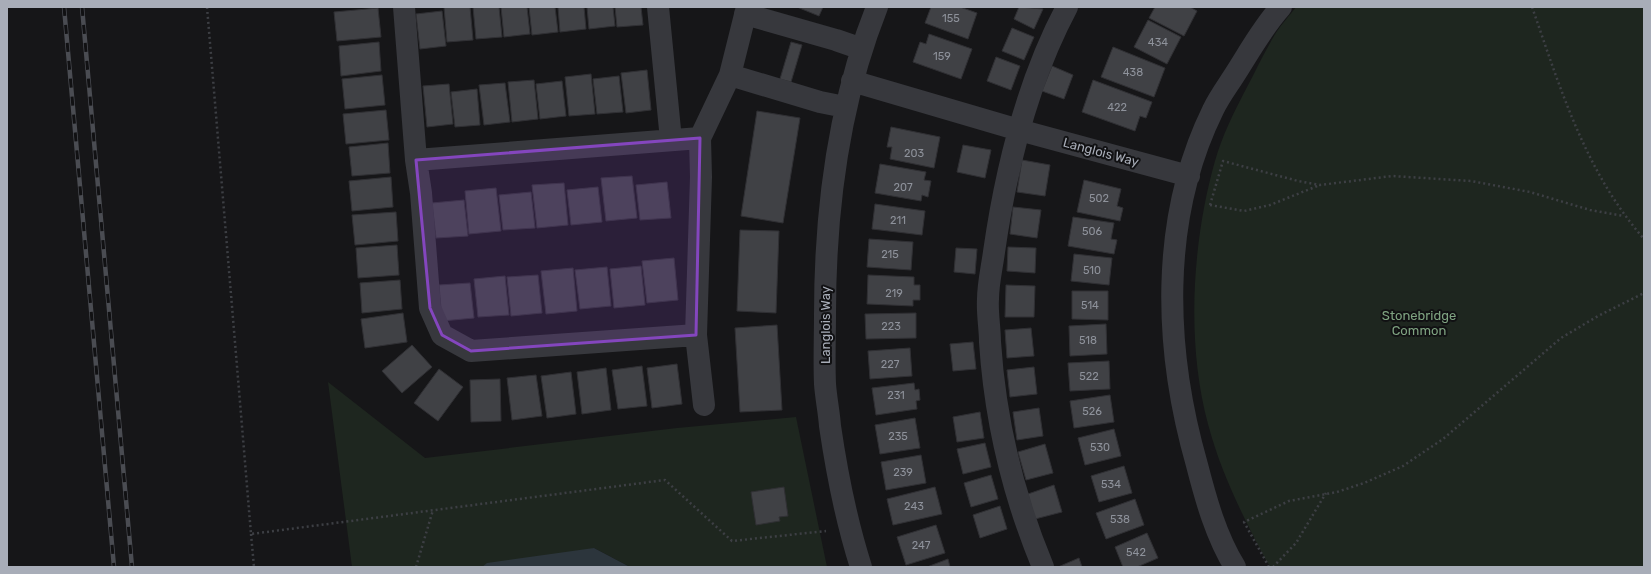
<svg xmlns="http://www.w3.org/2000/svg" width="1651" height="574" viewBox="0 0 1651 574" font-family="Rubik,sans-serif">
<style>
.green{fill:#1e261f}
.water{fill:#2c353c}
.building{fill:#404145;stroke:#303034}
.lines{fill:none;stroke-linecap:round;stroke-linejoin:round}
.path{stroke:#3d3f44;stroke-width:2.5;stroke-dasharray:2 3;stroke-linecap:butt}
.minor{stroke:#37383d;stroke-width:22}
.rail-casing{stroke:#4a4c52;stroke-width:4.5}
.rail{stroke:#111113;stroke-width:3;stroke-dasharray:9;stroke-linecap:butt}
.marked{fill:#8446be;fill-opacity:0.2;stroke:#8446be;stroke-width:3;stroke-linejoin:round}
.labels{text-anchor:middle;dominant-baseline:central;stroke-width:4;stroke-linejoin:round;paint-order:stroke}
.number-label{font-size:11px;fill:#8e929b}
.street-label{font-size:13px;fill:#a8adb8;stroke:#111113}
.park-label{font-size:13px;fill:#7fa381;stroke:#111113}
</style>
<rect width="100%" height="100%" fill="#161618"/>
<path class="green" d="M1296,7h348v560h-373l-4,-5c-24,-45 -46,-89 -59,-138 -22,-81 -16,-182 7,-263 7,-25 19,-49 31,-72 9,-17 18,-36 28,-53 6,-10 15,-20 22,-29z
M328,382l97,76 252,-30 119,-11 31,150h-197l-36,-19 -44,19h-198z"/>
<path class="water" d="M594,548l36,19h-148l5,-4z"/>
<path class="building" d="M444,7h26l3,33 -26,2z
M473,7h26l3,30 -26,2z
M501,7h26l3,27 -26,3z
M529,7h26l3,25 -26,3z
M558,7h26l2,22 -26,3z
M587,7h26l2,19 -26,3z
M615,7h26l2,18 -26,2z
M797,7h26l-4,9z
M931,7h29l17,6 -9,26 -43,-16z
M1019,7l24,2 -9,20 -20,-10z
M1155,7h35l7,4 -13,25 -35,-18z
M378,8l3,29 -44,4 -3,-29z
M442,11l4,35 -26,3 -4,-35z
M1148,20l33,17 -14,27 -33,-17z
M1012,28l22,9 -10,23 -22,-9z
M929,34l43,15 -11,30 -48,-17 7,-20 6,2z
M379,42l2,29 -40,5 -2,-30z
M791,42l11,3 -11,37 -11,-3z
M1113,47l52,21 -11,29 -53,-20z
M996,57l24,9 -9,24 -24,-9z
M1052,66l21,9 -9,24 -22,-8z
M647,70l4,40 -25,3 -5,-40z
M591,74l4,40 -26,2 -4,-39z
M382,75l3,30 -40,4 -3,-30z
M619,76l4,36 -26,2 -4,-35z
M534,80l4,39 -26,3 -4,-40z
M1093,80l59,22 -6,16 -6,-2 -5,15 -53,-19z
M562,81l4,35 -26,3 -4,-35z
M505,83l5,39 -26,3 -5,-40z
M449,84l4,40 -26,3 -4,-41z
M477,89l3,36 -25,2 -4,-35z
M386,110l3,30 -43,4 -3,-30z
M757,111l43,7 -17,105 -42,-7z
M891,127l49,10 -6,31 -44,-9 2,-12h-5z
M388,143l2,30 -38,3 -3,-29z
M963,145l28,5 -6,28 -28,-6z
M1022,160l28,5 -5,31 -28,-4z
M880,164l46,8 -2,8 7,1 -3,16 -6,-2 -1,6 -46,-8z
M632,176l5,42 -31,3 -5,-43z
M391,177l2,30 -41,4 -3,-30z
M1084,180l37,9 -4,17 6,2 -3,13 -43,-9z
M667,182l4,36 -31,2 -4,-35z
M564,183l4,42 -31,3 -5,-43z
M598,187l4,35 -31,3 -4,-35z
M496,188l5,43 -32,3 -4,-43z
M531,192l4,36 -32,2 -4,-35z
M464,200l4,36 -32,2 -4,-35z
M875,204l50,7 -3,24 -50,-6z
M1013,207l28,3 -4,28 -27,-4z
M396,212l2,29 -43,4 -3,-30z
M1073,217l41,6 -3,16 6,1 -3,14 -46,-8z
M740,230l39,1 -3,82 -39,-2z
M869,239l44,3 -2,28 -44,-3z
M397,245l2,30 -41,3 -2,-30z
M1008,247l28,1 -1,25 -28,-2z
M956,248l21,1 -2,25 -21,-2z
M1074,254l38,4 -3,27 -38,-4z
M674,258l4,42 -31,3 -5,-42z
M641,266l4,39 -31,3 -4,-39z
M607,267l4,39 -31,3 -5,-39z
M573,268l4,43 -31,3 -5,-43z
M538,275l4,38 -31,3 -4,-39z
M868,275l46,2v8h6v15h-7v6l-46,-2z
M505,276l4,39 -31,2 -4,-38z
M400,280l2,29 -40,4 -2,-30z
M470,283l4,35 -32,3 -3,-36z
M1006,285l29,1 -1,31h-29z
M1072,291h36v29l-36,-1z
M403,313l4,29 -42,6 -4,-29z
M916,313v25l-50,1 -1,-25z
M1106,324l1,30 -37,2 -1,-30z
M777,325l5,85 -42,2 -5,-84z
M1031,328l3,28 -27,2 -2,-28z
M973,342l3,27 -23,2 -3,-27z
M412,345l20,22 -30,26 -20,-22z
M910,348l2,28 -42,3 -2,-28z
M1109,361l1,28 -40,2 -2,-28z
M677,364l5,40 -30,4 -5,-40z
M642,366l5,40 -29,3 -6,-39z
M1034,367l3,27 -27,3 -3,-27z
M606,368l5,42 -29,4 -5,-42z
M439,369l24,18 -25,34 -24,-18z
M571,372l5,42 -29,4 -6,-42z
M536,375l6,41 -30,4 -5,-42z
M500,379l1,42 -30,1 -1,-42z
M914,383l1,7 4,-1 1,11 -4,1 1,8 -41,6 -4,-27z
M1110,395l4,27 -40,6 -4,-27z
M1039,408l4,28 -26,4 -4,-28z
M980,412l4,26 -27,4 -4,-25z
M915,418l5,30 -40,6 -5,-29z
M1114,429l7,27 -36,9 -7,-27z
M985,443l6,24 -28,7 -6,-25z
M1045,444l8,29 -27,7 -8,-28z
M921,455l5,28 -40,7 -5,-28z
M1124,466l8,27 -33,9 -8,-26z
M991,475l7,24 -27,8 -7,-24z
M1054,485l8,27 -27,7 -7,-25z
M784,487l4,29 -9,1 1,4 -24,4 -5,-33z
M935,487l7,27 -49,11 -6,-26z
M1135,499l9,26 -38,14 -10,-26z
M1000,506l7,23 -27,9 -7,-23z
M936,525l9,28 -39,12 -9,-28z
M1147,533l11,25 -21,9h-14l-8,-20z
M1079,558l3,9h-24z
M948,559l2,8h-23z"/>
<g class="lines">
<path class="path" d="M207,7l44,527 414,-54 67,61 94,-10
M1532,7c29,83 53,164 112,232
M1210,205l13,-44 75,20 22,4 72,-9 79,5 59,11 60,18 34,6
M1210,205l34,6 26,-6 50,-20
M251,534l3,33
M416,567l17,-57
M1269,567l-25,-45 45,-21 48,-9 27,-9 39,-17 40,-27 118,-101 37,-22 46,-23
M1273,567l23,-24 30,-50"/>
<path class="minor" d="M404,7l12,153 5,33 9,115 12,27 29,16 225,-16
M658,7l13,133
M745,14l91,26 26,9
M730,75l90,27 25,5
M852,81l167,49 170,46
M416,160l284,-22
M704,405l-8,-70 5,-158 -1,-39 30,-63 17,-68
M861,567c-15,-47 -24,-93 -31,-141 -1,-14 -4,-28 -5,-42 -1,-23 0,-47 0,-70 0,-104 13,-209 52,-307
M1043,567c-30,-72 -48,-148 -53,-225 0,-14 -3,-29 -2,-43 0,-15 4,-32 6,-47 12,-84 33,-170 73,-245
M1235,567c-19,-31 -29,-67 -38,-102 -33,-115 -38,-245 16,-355 6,-13 16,-26 24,-39 14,-22 26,-44 44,-64"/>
<defs>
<path id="rail" d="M64,7l50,560
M82,7l50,560"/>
</defs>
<use href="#rail" class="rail-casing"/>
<use href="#rail" class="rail"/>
</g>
<path class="marked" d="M700,138l-4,197 -225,16 -29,-16 -12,-27 -14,-148z"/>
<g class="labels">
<g class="number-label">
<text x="951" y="18">155</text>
<text x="1158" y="42">434</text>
<text x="942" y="56">159</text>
<text x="1133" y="72">438</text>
<text x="1117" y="107">422</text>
<text x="914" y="153">203</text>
<text x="903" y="187">207</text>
<text x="1099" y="198">502</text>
<text x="898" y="220">211</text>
<text x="1092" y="231">506</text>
<text x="890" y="254">215</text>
<text x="1092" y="270">510</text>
<text x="894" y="293">219</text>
<text x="1090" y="305">514</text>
<text x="891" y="326">223</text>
<text x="1088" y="340">518</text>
<text x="890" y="364">227</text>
<text x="1089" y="376">522</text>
<text x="896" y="395">231</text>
<text x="1092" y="411">526</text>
<text x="898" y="436">235</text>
<text x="1100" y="447">530</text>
<text x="903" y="472">239</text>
<text x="1111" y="484">534</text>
<text x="914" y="506">243</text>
<text x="1120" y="519">538</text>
<text x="921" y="545">247</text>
<text x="1136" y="552">542</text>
</g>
<g class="street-label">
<text transform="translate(1101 152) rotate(15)">Langlois Way</text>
<text transform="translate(825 325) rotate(-90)">Langlois Way</text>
</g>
<g class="park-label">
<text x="1419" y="315">Stonebridge<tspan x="1419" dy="15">Common</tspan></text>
</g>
</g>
<rect width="1651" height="574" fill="none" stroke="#a8adb8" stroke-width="16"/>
</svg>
